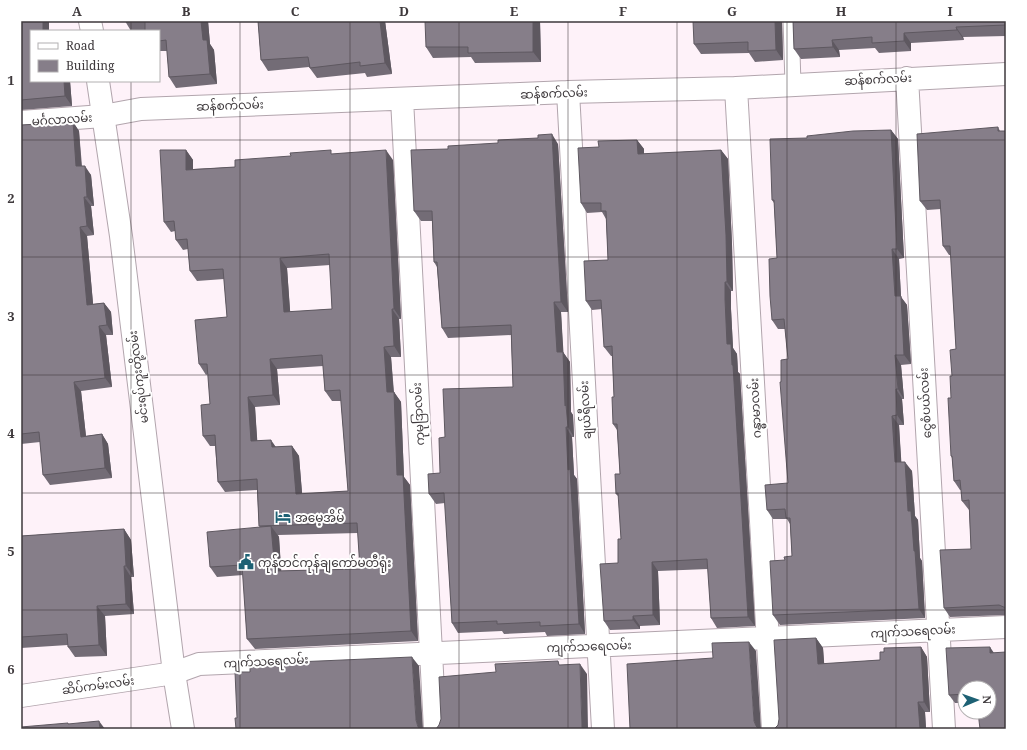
<svg xmlns="http://www.w3.org/2000/svg" width="1027" height="750" viewBox="0 0 1027 750" font-family="'Noto Serif','Noto Sans Myanmar',serif">
<style>
.lines{fill:none;stroke-linecap:round;stroke-linejoin:round}
.lane-casing{stroke:#b2a5ad;stroke-width:17}
.street-casing{stroke:#b2a5ad;stroke-width:24}
.secondary-casing{stroke:#b2a5ad;stroke-width:24}
.lane{stroke:#fff;stroke-width:15}
.street{stroke:#fff;stroke-width:22}
.secondary{stroke:#fff;stroke-width:22}
.wall{fill:#736c76;fill-rule:evenodd}
.shaded-wall{fill:#5e5860}
.building{fill:#867e89;stroke:#5e5860;fill-rule:evenodd}
.grid{fill:none;stroke:#3e393c;stroke-width:1;stroke-opacity:0.55}
.labels{text-anchor:middle;dominant-baseline:central;stroke-width:4;stroke-linejoin:round;paint-order:stroke}
.street-label{font-size:12px;fill:#3e393c;stroke:#fff}
.poi-label{font-size:12px;fill:#3e393c;stroke:#fff;text-anchor:start}
.neatline{fill:none;stroke:#3e393c;stroke-width:1.5}
.grid-label{font-size:13px;text-anchor:middle;font-weight:bold;fill:#3e393c}
</style>
<rect width="100%" height="100%" fill="#fef2f9"/>
<g class="lines">
<defs>
<path id="lane" d="M791,21l2,63"/>
<path id="street" d="M907,78l37,651
M736,88l37,641
M568,92l35,637
M402,99l33,630
M21,122l82,-6 38,-7 427,-17 168,-4 270,-14
M21,696l153,-23 25,-9 807,-37"/>
<path id="secondary" d="M90,21l2,10
M98,81l23,155 53,437 9,56"/>
</defs>
<use href="#lane" class="lane-casing"/>
<use href="#street" class="street-casing"/>
<use href="#secondary" class="secondary-casing"/>
<use href="#lane" class="lane"/>
<use href="#street" class="street"/>
<use href="#secondary" class="secondary"/>
</g>
<path class="wall" d="M21,21h28v10h-18l39,50 2,25 -51,4z
M125,21h83l2,23 4,6 3,34 -41,4 -7,-11 -2,-26h-8v-20h-28z
M258,21h127l7,53 -25,3 -2,-4 -48,5 -8,-11 -41,4 -7,-11z
M540,21l1,41 -66,1 -4,-6 -38,1 -7,-11z
M782,21l1,39 -28,2 -6,-9 -48,1 -7,-10z
M793,21h213v15l-43,1 1,3 -53,3v8l-32,2 -4,-5 -36,2 1,7 -39,2 -7,-10z
M73,122l6,9 3,35 9,9 3,31h-3l3,29 -7,1 6,68 11,-1 7,9 2,23h-7l6,52 -31,4 5,45 16,-2 6,10 4,34 -62,7 -7,-10 -3,-33 -19,2v-319z
M998,127l2,4h6v484l-56,2 -6,-9 27,-59 -2,-39 -7,-9 -1,-11h-1l-6,-9 -2,-23 -1,-2v-58l1,-22 4,-27 -5,-94h-2l-6,-9 -2,-37 -14,1 -7,-9z
M891,130l7,9 6,119 -5,1 2,38 6,8 4,59 -10,1 3,34h-2l2,26h-5l2,37 11,9 3,45 3,4 2,38 2,3 3,57 -145,7 -7,-10 12,-55 7,-4 -2,-32 -3,-5h-14l-6,-9 21,-27 -7,-101 7,-23 -3,-30h-7l-6,-9 5,-62 -3,-55 -2,-3 35,-62z
M637,140l7,9v5l77,-4 7,9 4,85 1,47h-2v18l2,39 4,6 1,18 2,2 15,252 -38,2 -6,-10 -3,-49 -50,2 2,54 -20,1v3l-30,1 -6,-9 14,-58 3,-24 -2,-42 -3,-3 4,-20 -3,-44 -4,-6 1,-27 -2,-41h-1l-7,-9 -2,-38 -10,1 -6,-9 22,-41 -2,-41 -4,-7 -15,1 -6,-10 18,-56z
M558,144l10,168h-7l2,40 7,10 1,50 2,3 1,22h-2l2,38 3,4 8,155 -38,2 -2,-4 -41,2 -2,-3 -44,2 -6,-10 -7,-120 -9,1 -7,-10 11,-21 5,-36 68,-50 -2,-52 -63,3 -6,-10 -5,-61 -3,-5 -2,-41h-11l-7,-10z
M186,150l7,10v9l42,-2 98,-13 60,6 8,159h-2l2,38h-10l3,35 7,10 3,75 6,8 8,156 -163,8 -8,-10 -4,-64 -26,2 -7,-10 50,-40 -1,-1 -2,-36 -32,2 -7,-10 -3,-36h-5l-7,-10 7,-32 -2,-30 -2,1 -7,-11 28,-47 -3,-38 -27,2 -7,-10 -2,-22 -5,1 -7,-10 -1,-9 -4,1 -7,-10zM330,265l2,44 -42,3 -3,-44zM323,366l2,25 7,10h9l7,90 -46,3 -3,-38 -7,-10 -16,1 -19,-6 -2,-34 25,-2 -3,-36zM358,533l2,36 -79,2 -2,-34 -1,-2z
M124,529l7,11 3,37h-3l3,37 -29,2 2,40 -32,1 -7,-10v-2l-47,3v-112z
M816,638l7,10 1,16 56,-4 41,-13 6,10 3,55h-5l1,17h-152l4,-4z
M990,647l-1,41h-24v15h-10l-6,-8z"/>
<path class="shaded-wall" d="M43,21h6v10h-6z
M201,21h7l2,23 4,6 3,34 -7,-10 -7,-34z
M380,21h5l7,53 -7,-11z
M533,21h7l1,41 -8,-10z
M775,21h7l1,39 -7,-10z
M956,27l7,10 1,3 -7,-10z
M904,33l7,10v8l-7,-10z
M832,40l7,10 1,7 -7,-10z
M64,81h6l2,25 -7,-10z
M73,122l6,9 3,45 -6,-10z
M891,130l7,9 6,119 -7,-9z
M552,134l6,10 10,168 -7,-10z
M637,140l7,9v15l-6,-10z
M186,150l7,10v20l-7,-10z
M386,150l7,10 8,159 -7,-10z
M721,150l7,9 4,85 1,47 -6,-9z
M85,166l6,9 3,31 -7,-9z
M84,197l7,9 3,29 -7,-9z
M80,227l7,9 7,78 -7,-9z
M892,249l7,10 2,38 6,8 4,59 -7,-9 -9,-59z
M280,258l7,10 4,55 -7,-11z
M725,282l6,9v18l2,39 4,6 1,18 2,2 15,252 -7,-9 -16,-252 -5,-21 -2,-45z
M554,302l7,10 3,49 -1,-9 7,10 1,50 2,3 1,22 -6,-10 -11,-75z
M104,303l7,9 2,23 -6,-10z
M392,309l7,10 2,38 -7,-11z
M99,326l7,9 6,52 -7,-9z
M384,347l7,10 3,41v-6l7,10 3,75 6,8 8,156 -7,-10 -24,-239z
M895,355l6,10 3,34 -6,-10z
M270,359l7,10 3,36 -7,-10z
M74,382l7,9 6,55 -6,-9z
M896,389l6,10 2,26 -7,-10z
M248,397l7,10 3,44 -7,-10z
M892,416l7,9 3,47 -7,-10z
M566,427l6,10 2,38 3,4 8,155 -6,-10 -11,-154z
M102,434l6,10 4,34 -7,-10z
M271,440l7,10 -6,-3z
M292,446l7,10 4,48 -7,-10z
M905,462l7,9 3,45 3,4 2,38 2,3 3,57 -6,-9 -5,-58 -6,-40z
M271,526l8,11 3,44 -7,-10z
M124,529l7,11 3,37 -8,-11z
M652,562l6,9 2,54 -7,-10z
M124,566l7,11 3,37 -8,-10z
M97,606l8,10 2,40 -8,-11z
M633,616l7,10v3l-7,-9z
M816,638l7,10 2,26 -7,-10z
M749,642l7,9 5,78h-3l-2,-3 -2,-5z
M921,647l6,10 3,55 -6,-10z
M990,647l6,9 -6,-3z
M412,657l7,9 4,63h-3l-2,-2 -2,-7z
M580,664l7,10 1,55h-6z
M918,702l7,10 1,17h-6z
M99,721l6,8h-5z"/>
<path class="building" d="M21,21h22v10h-12v50h33l1,15 -44,4z
M145,21h56l2,19h4l3,34 -41,3 -3,-37 -7,1v-10h-14z
M258,21h122l5,42 -25,3v-4l-50,6 -2,-11 -47,3z
M425,21h108v31l-65,1v-6h-42z
M693,21h82l1,29 -28,1v-9l-54,2z
M793,21h213v15v-11l-50,2 1,3 -53,3v8l-32,2v-6l-40,3 1,7 -39,2z
M73,122l3,44h9l2,31h-3l3,29 -7,1 7,78 17,-2 3,22 -8,1 6,52 -31,4 7,55 21,-3 3,34 -62,7 -4,-43 -18,2v-309z
M998,127v4h8v477l-7,-3 -55,3 -4,-58 31,-1 -2,-49 -7,1 -2,-21 -6,1 -2,-25h-1l-3,-58h3l-1,-22h2l-2,-26 6,-1 -6,-103h-7l-3,-46 -20,1 -3,-67z
M891,130l6,119h-5l3,47h6l3,59h-9l3,34h-2l1,26 -5,1 3,46h10l3,49h3l3,40h1l4,58 -146,6 -3,-54 15,-1 -1,-3 8,-1 -2,-38h-4l-1,-9 -18,1 -2,-25 23,-2 -8,-101h1v-22l7,-1 -4,-40 -12,1 -2,-24 -1,-37 8,-1 -3,-58h-2l-2,-61 37,-1v-2l46,-5z
M552,134l9,168h-7l3,50h6l2,54 1,-1 2,22h-2l2,43 2,-1 9,155 -39,2v-4l-43,2v-3l-45,2 -8,-130 -15,1 -1,-20 12,-1 -1,-35 6,-1 -2,-48 70,-2 -2,-62 -69,3 -5,-66h-3l-2,-51h-18l-3,-61 37,-1v-3l50,-3v-3l40,-2v-3z
M637,140l1,14 83,-4 5,85 1,47h-2v17l2,45h4l1,21h1l15,252 -37,1 -4,-59 -55,3 1,53 -20,1v4l-29,1 -4,-57 18,-1v-24h3l-3,-46 -2,1 -1,-20h5l-3,-50h-4l-1,-27h2l-2,-51 -8,1 -3,-47 -15,1 -2,-40 24,-1 -2,-49h-5v-8h-20l-3,-55 21,-1 -1,-6z
M160,150h26v20l49,-3v-7l56,-4 -1,-3 41,-3v4l55,-4 8,159h-2l2,37 -10,1 3,45h7l3,83h6l8,156 -164,8 -5,-74 -32,2 -3,-35 64,-6 4,45 85,-2 -3,-46 -98,3 -2,-47 -39,3 -3,-47 -12,1 -2,-31 9,-1 -3,-40h-8l-4,-44 32,-3 -4,-48 -33,2 -3,-32 -11,1 -2,-19 -10,1zM329,254l3,55 -48,3 -4,-54zM322,355l3,36 15,-1 8,101 -52,3 -4,-48 -20,1 -1,-7 -20,1 -3,-44 25,-2 -3,-36z
M124,529l2,37h-2l2,38 -29,2 2,39 -31,2 -1,-13 -46,3v-101z
M816,638l2,26 62,-4v-8h4v-4l37,-1 3,55h-6l2,27h-146l4,-4 1,-6 -5,-79z
M749,642l5,79 2,5 3,3h-129l-3,-65 86,-6 -1,-15z
M990,647v6l16,-1v77h-26l-2,-17h11v-24h-24v6l-16,1 -3,-47z
M412,657l4,63 2,7 3,2h-185l-1,-11h2l-2,-46h15v-8z
M558,661l1,4 21,-1 2,65h-146l3,-4 2,-6 -2,-42 57,-5 -1,-8z
M99,721l1,8h-79v-2l47,-4v1z"/>
<path class="grid" d="M131,21v10M240,21v708M350,21v708M459,21v708M568,21v708M677,21v708M787,21v708M896,21v708M131,81v648M21,140h985M21,257h985M21,375h985M21,493h985M21,610h985"/>
<defs>
<symbol id="hotel-bare" viewBox="-9 -9 18 18"><path d="M-6-4.5h1.5V1H6V5H4.5V3h-9V5H-6ZM-4 0a1.8 1.8 0 1 1 3.6 0ZM.5 0V-2.5h3Q6-2.5 6 0Z" fill="#1d6174" stroke="#fff" stroke-width="2.5" paint-order="stroke"/></symbol>
<symbol id="civic-bare" viewBox="-9 -9 18 18"><path d="M-.6-6.5H3V-4.5H.6V-3L4-1V1h2V6H-6V1h2V-1L-.6-3ZM-1.2 2.5V6h2.4V2.5Z" fill="#1d6174" stroke="#fff" stroke-width="2.5" paint-order="stroke"/></symbol>
</defs>
<g fill-rule="evenodd">
<use href="#hotel-bare" x="272" y="506" width="22" height="22"/>
<use href="#civic-bare" x="235" y="551" width="22" height="22"/>
</g>
<g class="labels">
<g class="street-label">
<text transform="translate(878 79) rotate(-3)">ဆန်စက်လမ်း</text>
<text transform="translate(554 93) rotate(-2)">ဆန်စက်လမ်း</text>
<text transform="translate(230 105) rotate(-2)">ဆန်စက်လမ်း</text>
<text transform="translate(62 119) rotate(-4)">မင်္ဂလာလမ်း</text>
<text transform="translate(138 377) rotate(-97)">မင်းရပ်ကူးတို့လမ်း</text>
<text transform="translate(925 403) rotate(-93)">ငွေစံပယ်လမ်း</text>
<text transform="translate(755 408) rotate(-93)">ဂန္ဓာမာလမ်း</text>
<text transform="translate(585 410) rotate(-93)">ချယ်ရီလမ်း</text>
<text transform="translate(418 414) rotate(-93)">ကုမုဒြာလမ်း</text>
<text transform="translate(913 631) rotate(-3)">ကျက်သရေလမ်း</text>
<text transform="translate(589 646) rotate(-2)">ကျက်သရေလမ်း</text>
<text transform="translate(266 661) rotate(-3)">ကျက်သရေလမ်း</text>
<text transform="translate(98 685) rotate(-8)">ဆိပ်ကမ်းလမ်း</text>
</g>
<g class="poi-label">
<text x="295" y="517">အမေ့အိမ်</text>
<text x="258" y="562">ကုန်တင်ကုန်ချကော်မတီရုံး</text>
</g>
</g>
<rect width="1027" height="750" fill="none" stroke="#ffffff" stroke-width="44"/>
<rect x="30" y="30" width="130" height="52" fill="#ffffff" stroke="#b2b0b1"/>
<rect x="38" y="43" width="20" height="6" fill="#ffffff" stroke="#b2b0b1"/>
<text x="66" y="50" font-size="12" fill="#3e393c">Road</text>
<rect x="38" y="60" width="20" height="12" fill="#867e89" stroke="#b2b0b1"/>
<text x="66" y="70" font-size="12" fill="#3e393c">Building</text>
<g transform="translate(977 700) rotate(88)"><circle r="19" fill="#ffffff" stroke="#b2b0b1"/>
<path d="M0-3L7 15L0 10L-7 15Z" fill="#1d6174"/>
<text y="-6" font-size="11" font-weight="bold" text-anchor="middle" fill="#3e393c">N</text>
</g>
<rect x="22" y="22" width="983" height="706" class="neatline"/>
<g class="grid-label">
<text x="77" y="16">A</text>
<text x="186" y="16">B</text>
<text x="295" y="16">C</text>
<text x="404" y="16">D</text>
<text x="514" y="16">E</text>
<text x="623" y="16">F</text>
<text x="732" y="16">G</text>
<text x="841" y="16">H</text>
<text x="950" y="16">I</text>
<text x="11" y="85">1</text>
<text x="11" y="203">2</text>
<text x="11" y="321">3</text>
<text x="11" y="438">4</text>
<text x="11" y="556">5</text>
<text x="11" y="674">6</text>
</g>
</svg>
